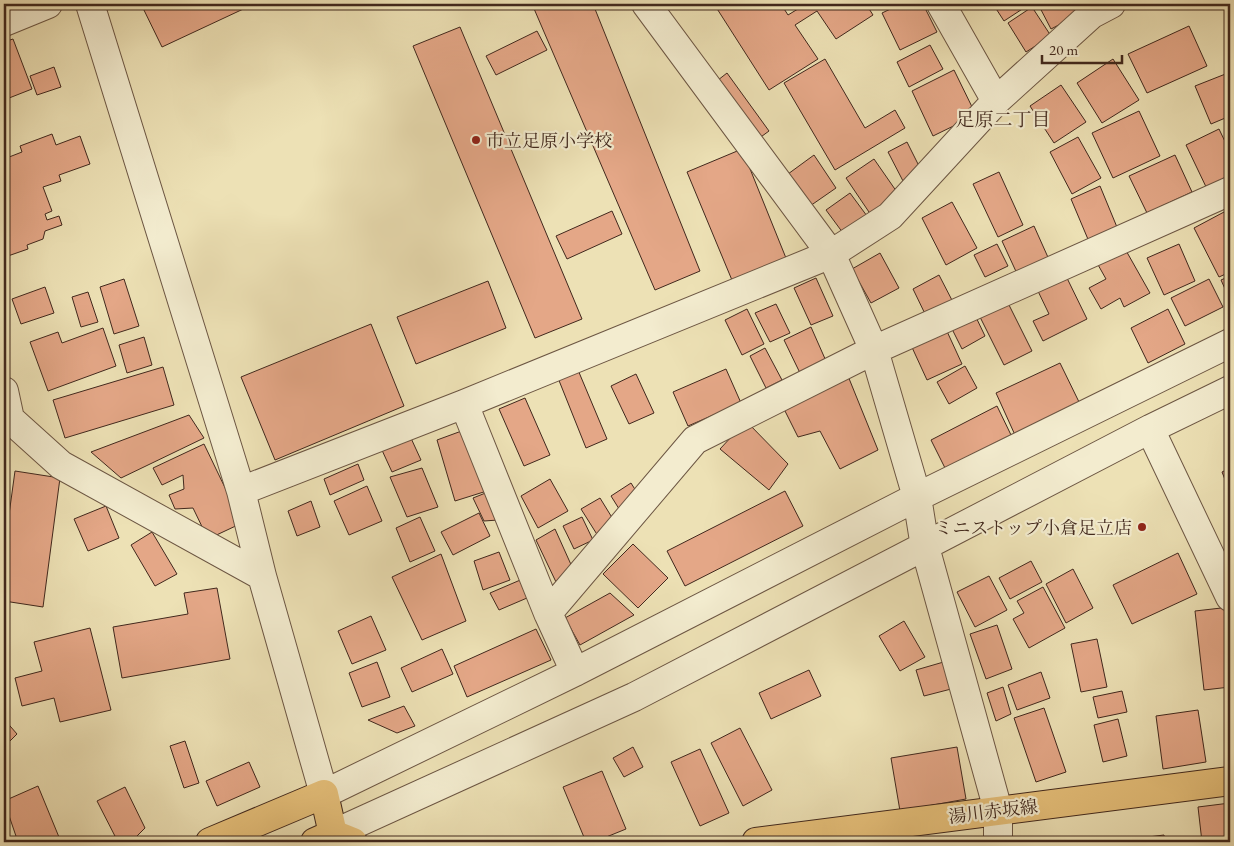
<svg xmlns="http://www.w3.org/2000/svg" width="1234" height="846" viewBox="0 0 1234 846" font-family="'EB Garamond','Noto Serif JP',serif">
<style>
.building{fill:#e4a787;stroke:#41281d}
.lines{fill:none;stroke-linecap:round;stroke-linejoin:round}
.minor-casing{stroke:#6c5643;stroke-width:30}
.major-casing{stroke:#41281d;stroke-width:30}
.minor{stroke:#f3eccf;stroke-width:28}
.major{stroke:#e6c07a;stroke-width:28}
.poi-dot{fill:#8f2418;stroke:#f3eccf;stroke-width:2}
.labels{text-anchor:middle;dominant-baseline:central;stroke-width:4.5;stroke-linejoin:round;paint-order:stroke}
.poi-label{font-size:18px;fill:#41281d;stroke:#f3eccf;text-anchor:start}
.street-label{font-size:18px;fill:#41281d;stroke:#f3eccf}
.neighbourhood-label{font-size:19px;fill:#41281d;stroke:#f3eccf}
</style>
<rect width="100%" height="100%" fill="#ede1b5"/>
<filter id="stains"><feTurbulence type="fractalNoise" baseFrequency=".004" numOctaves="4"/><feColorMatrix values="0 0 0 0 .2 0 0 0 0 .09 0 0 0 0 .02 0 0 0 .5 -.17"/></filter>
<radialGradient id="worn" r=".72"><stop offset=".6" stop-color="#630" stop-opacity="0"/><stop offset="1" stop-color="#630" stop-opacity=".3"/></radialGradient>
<path class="building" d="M141,4h113l-92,43z
M532,4h61l107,267 -45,19z
M714,4h67l7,11 18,-11h60l7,11 -37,24 -19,-28 -22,14 23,34 -49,31z
M901,4h22l14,28 -37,18 -18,-37z
M993,4h37l-26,17z
M1038,4h37l5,10 -29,15z
M1032,7l19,29 -25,16 -18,-29z
M1189,26l18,40 -60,27 -19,-39z
M460,27l122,292 -47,19 -122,-292z
M537,31l10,19 -51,25 -10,-19z
M13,39l19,50 -28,11v-58z
M930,45l13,24 -34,18 -12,-25z
M825,59l40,69 30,-18 10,18 -70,42 -51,-87z
M1113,59l26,41 -37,23 -25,-40z
M54,67l7,20 -24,8 -7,-19z
M954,70l22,45 -43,21 -21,-45z
M727,73l42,58 -15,11 -41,-58z
M1228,73l2,6v37l-19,8 -16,-38z
M1061,85l25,37 -32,21 -24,-37z
M1139,111l21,45 -47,22 -21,-45z
M1219,129l11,23v28l-22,11 -22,-46z
M52,134l4,11 24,-9 10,28 -31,11 2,6 -18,6 9,24 -7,3 2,6 12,-4 3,9 -17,6 -2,8 -16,6 1,4 -23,8 -1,-98 18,-7 -2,-6z
M1078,137l23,41 -29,16 -22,-42z
M907,142l15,30 -19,9 -15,-29z
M742,149l46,114 -54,22 -47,-113z
M814,155l22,33 -26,18 -22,-32z
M1175,155l17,37 -45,21 -18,-37z
M874,159l25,36 -28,20 -25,-37z
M999,172l24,53 -25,12 -25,-53z
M1100,186l19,46 -29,12 -19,-45z
M850,193l17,23 -24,17 -17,-23z
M952,202l25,46 -31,17 -24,-47z
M612,211l10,23 -55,25 -11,-23z
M1224,212l6,12v48l-11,5 -25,-49z
M1034,226l17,38 -32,14 -17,-37z
M997,244l11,22 -23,11 -11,-22z
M1179,244l16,37 -31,14 -17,-37z
M1124,247l26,46 -26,14 -4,-9 -19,11 -12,-21 17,-9 -9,-16z
M880,253l19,35 -28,15 -19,-34z
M1065,274l22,45 -44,22 -10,-20 16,-7 -13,-27z
M939,275l16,31 -27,14 -15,-31z
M1230,276v24l-9,-20z
M816,278l17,38 -22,9 -17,-37z
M124,279l15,47 -25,8 -14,-47z
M1209,279l14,28 -38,19 -14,-28z
M488,281l18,47 -90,36 -19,-47z
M45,287l9,26 -33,11 -9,-25z
M88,292l10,30 -17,5 -9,-30z
M1007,301l25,50 -28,14 -25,-50z
M776,304l14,29 -20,9 -15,-29z
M747,309l17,35 -22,11 -17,-35z
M1168,309l17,35 -37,19 -17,-35z
M973,311l12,25 -23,13 -13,-26z
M371,324l33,82 -129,54 -34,-83z
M811,327l15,34 -26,12 -16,-33z
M945,327l17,37 -35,16 -17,-37z
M103,328l13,38 -68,25 -18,-49 28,-10 4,11z
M144,337l8,28 -25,8 -8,-28z
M765,348l17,32 -16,8 -16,-32z
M1060,363l20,41 -65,31 -19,-42z
M965,366l12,22 -28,16 -12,-22z
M163,367l11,38 -109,33 -12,-38z
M726,369l15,34 -53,23 -15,-34z
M578,370l29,69 -21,9 -28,-70z
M636,374l18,39 -25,11 -18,-38z
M848,376l30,74 -38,19 -20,-38 -22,6 -17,-34z
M525,398l25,57 -26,11 -25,-57z
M997,406l15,31 -66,33 -15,-30z
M189,415l15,23 -83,40 -30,-26z
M746,421l42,43 -19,26 -49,-41z
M467,429l23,61 -35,11 -18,-61z
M410,436l11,24 -29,12 -11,-24z
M204,444l38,79 -34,16 -15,-31 -18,1 -6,-14 15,-6 -1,-14 -21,10 -9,-17z
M358,464l6,16 -34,15 -6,-16z
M422,468l16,39 -31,10 -17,-40z
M1230,468v24l-8,-20z
M15,471l45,7 -17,129 -39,-6v-50z
M550,479l18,32 -30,17 -17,-32z
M631,483l10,16 -20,13 -10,-16z
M367,486l15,35 -33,14 -15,-34z
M785,491l18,35 -118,60 -18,-35z
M488,492l10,28 -14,1 -11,-23z
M600,498l16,26 -18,12 -17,-27z
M311,501l9,26 -23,9 -9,-25z
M106,506l13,32 -31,13 -14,-32z
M479,513l11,23 -37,19 -12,-23z
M420,517l15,34 -25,11 -14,-34z
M582,517l11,23 -19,9 -11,-23z
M555,529l18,40 -17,13 -20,-42z
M152,532l25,42 -22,12 -24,-41z
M633,544l35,34 -30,30 -35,-34z
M499,552l11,28 -27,10 -9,-29z
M1178,553l19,41 -65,30 -19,-39z
M441,554l25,67 -44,19 -30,-63z
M1031,561l11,21 -32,17 -11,-21z
M1073,569l20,39 -27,15 -20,-39z
M989,576l18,34 -32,17 -18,-35z
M525,578l9,17 -35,15 -9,-17z
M1043,587l22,41 -36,20 -16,-29 11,-6 -7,-12z
M217,588l13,71 -108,19 -9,-51 75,-13 -4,-21z
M610,593l24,22 -54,30 -15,-27z
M1230,607v80l-26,3 -9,-79z
M371,616l15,34 -34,14 -14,-33z
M904,621l21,36 -25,14 -21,-35z
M997,625l15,44 -26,10 -16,-45z
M90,628l21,82 -51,12 -6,-24 -32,8 -7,-28 27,-7 -8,-29z
M536,629l15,31 -84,37 -13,-31z
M1097,639l10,48 -26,5 -10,-48z
M442,649l11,25 -41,18 -11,-24z
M947,661l8,27 -31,8 -8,-26z
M377,662l13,35 -28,10 -13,-34z
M809,670l12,26 -50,23 -12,-26z
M1041,672l9,26 -33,12 -9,-25z
M1003,687l8,27 -15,7 -9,-28z
M1122,691l5,21 -29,6 -5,-21z
M404,706l11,20 -18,7 -29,-13z
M1044,708l22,64 -30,10 -22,-64z
M1198,710l8,52 -43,7 -7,-53z
M4,719l13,15 -13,13z
M1118,719l9,37 -24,6 -9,-37z
M740,728l32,62 -29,16 -32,-63z
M185,741l14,42 -15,5 -14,-42z
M633,747l10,20 -19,10 -11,-19z
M957,747l9,52 -66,12 -9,-53z
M700,749l29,64 -29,13 -29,-64z
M249,762l11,25 -43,19 -11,-25z
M602,771l24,58 -32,13h-8l-23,-55z
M38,786l23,56h-43l-14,-41z
M125,787l20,41 -14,14h-13l-21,-41z
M1230,803v39h-28l-4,-35z
M1164,835l1,7h-56z"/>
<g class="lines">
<defs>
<path id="minor" d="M90,4l151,487 21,85 62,218 251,-122 342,-175 313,-154
M646,4l185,250 43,96 43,147 8,50 73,263v32
M941,4l55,97
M4,22l44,-18
M4,391l6,28 51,46 201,111
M464,404l84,209 27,59
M1150,429l80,168
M241,491l223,-87 367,-150 59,-38 106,-115 96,-87 19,-10
M548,613l147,-173 179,-90 356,-159
M333,842v-8l301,-137 516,-268 80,-39"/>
<path id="major" d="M210,842l114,-48 9,40
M315,842l18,-8 20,8
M756,842l474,-61"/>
</defs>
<use href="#minor" class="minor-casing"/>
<use href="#major" class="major-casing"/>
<use href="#minor" class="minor"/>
<use href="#major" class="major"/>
</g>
<g class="poi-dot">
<circle cx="476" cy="140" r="5"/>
<circle cx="1142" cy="527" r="5"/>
</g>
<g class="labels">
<g class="poi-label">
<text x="486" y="140">市立足原小学校</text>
<text x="1132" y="527" text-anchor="end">ミニストップ小倉足立店</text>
</g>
<g class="street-label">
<text transform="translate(993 811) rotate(-7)">湯川赤坂線</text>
</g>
<g class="neighbourhood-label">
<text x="1003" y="119">足原二丁目</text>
</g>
</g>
<rect width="1234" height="846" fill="none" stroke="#ede1b5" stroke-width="20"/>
<rect x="5" y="5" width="1224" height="836" fill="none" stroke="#41281d" stroke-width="2.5"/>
<rect x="10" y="10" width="1214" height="826" fill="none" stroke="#41281d"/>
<path d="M1042 55v8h80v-8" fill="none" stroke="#41281d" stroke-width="2.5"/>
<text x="1049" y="55" font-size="15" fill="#41281d" stroke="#f3eccf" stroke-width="4" paint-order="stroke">20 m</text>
<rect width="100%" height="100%" filter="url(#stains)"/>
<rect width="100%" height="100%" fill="url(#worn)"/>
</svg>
